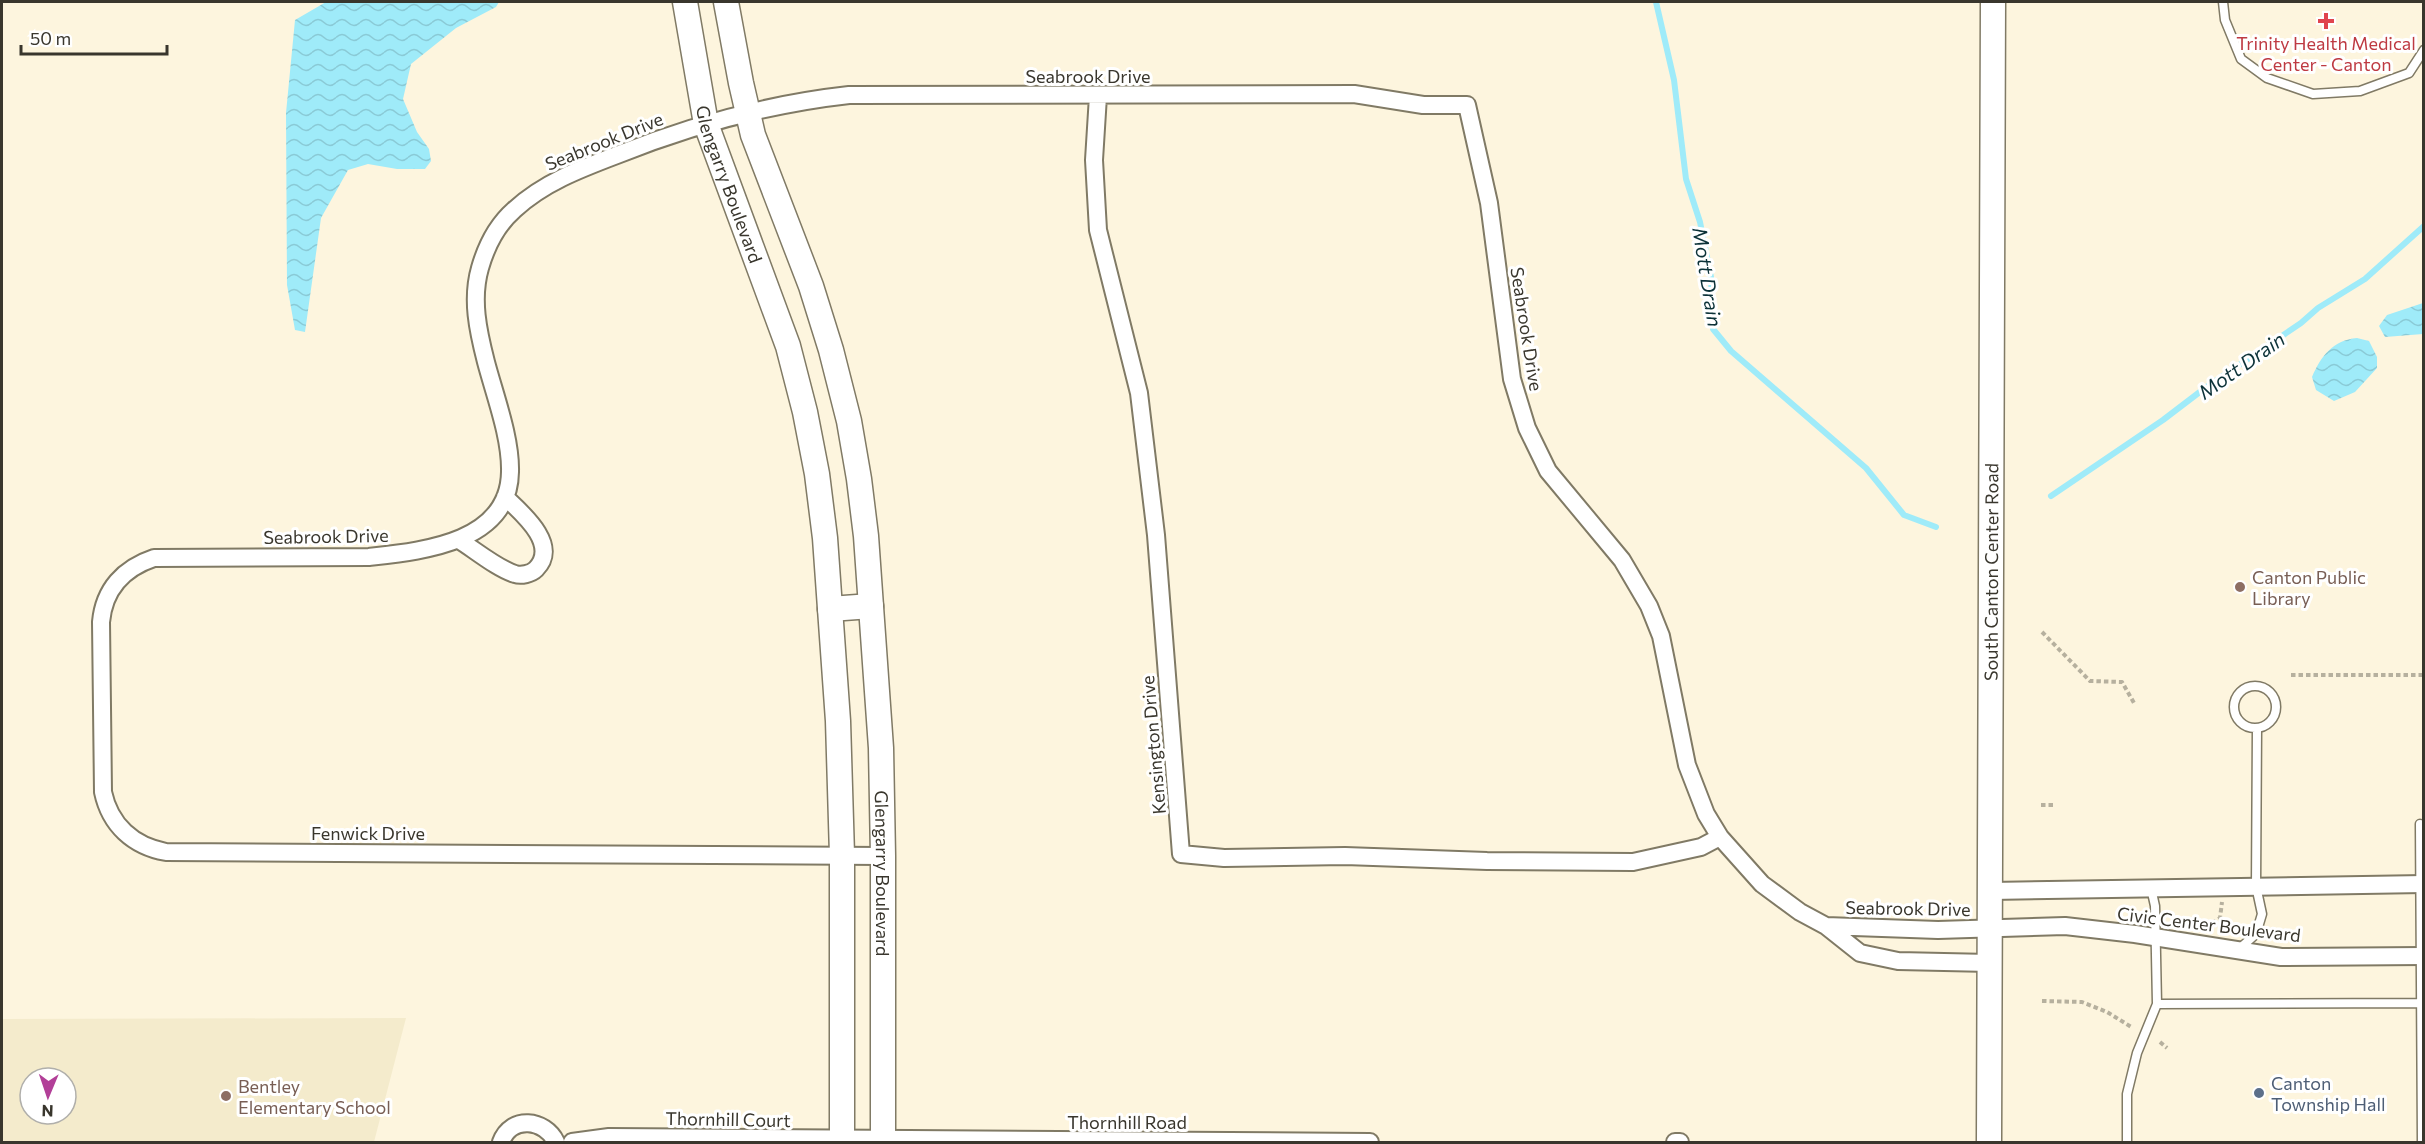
<svg xmlns="http://www.w3.org/2000/svg" width="2425" height="1144" viewBox="0 0 2425 1144" font-family="Commissioner,sans-serif">
<style>
.built{fill:#f4ebcc;fill-rule:evenodd}
.water{fill:url(#water-waves)}
.lines{fill:none;stroke-linecap:round;stroke-linejoin:round}
.stream{stroke:#9febf9;stroke-width:6}
.lane-casing{stroke:#807a65;stroke-width:11}
.street-casing{stroke:#807a65;stroke-width:20}
.secondary-casing{stroke:#807a65;stroke-width:27}
.path{stroke:#b6b09e;stroke-width:4;stroke-dasharray:4.5 3;stroke-linecap:butt}
.lane{stroke:#fff;stroke-width:8}
.street{stroke:#fff;stroke-width:16}
.secondary{stroke:#fff;stroke-width:24}
.health-dot{fill:#e0444e;stroke:#fff;stroke-width:2}
.education-dot{fill:#8d6e63;stroke:#fff;stroke-width:2}
.service-dot{fill:#5c6f8a;stroke:#fff;stroke-width:2}
.labels{text-anchor:middle;dominant-baseline:central;stroke-width:6;stroke-linejoin:round;paint-order:stroke}
.health-label{font-size:18px;fill:#be3a42;stroke:#fff}
.street-label{font-size:18px;fill:#39362d;stroke:#fff}
.education-label{font-size:18px;fill:#785e54;stroke:#fff;text-anchor:start}
.service-label{font-size:18px;fill:#4e5e75;stroke:#fff;text-anchor:start}
.water-label{font-size:20px;font-style:italic;fill:#0c3238;stroke:#fff}
</style>
<defs>
<pattern id="water-waves" width="16" height="10" patternUnits="userSpaceOnUse" patternTransform="scale(1.5)"><rect width="16" height="10" fill="#9febf9"/><path d="M0 5q4-4 8 0t8 0" fill="none" stroke="#8acad6"/></pattern>
</defs>
<rect width="100%" height="100%" fill="#fdf5de"/>
<path class="built" d="M406,1018l-32,124h-372v-123zM30,1078h36v36h-36z"/>
<path class="water" d="M326,2h173l-3,5 -40,21 -45,36 -8,35 14,33 12,17 2,12 -6,8h-28l-29,-5 -20,6 -27,48 -16,114 -10,-2 -8,-45 -1,-172 9,-93z
M2423,303v31l-38,3 -6,-11 8,-11z
M2357,338l12,3 8,16v11l-22,24 -21,9 -18,-11 -4,-13c9,-21 21,-37 45,-39z"/>
<g class="lines">
<path class="stream" d="M1656,2l18,78 12,99 14,43 11,55 2,52 18,22 135,117 38,47 32,12
M2051,496l112,-76 42,-32 96,-65 17,-15 47,-29 59,-53"/>
<defs>
<path id="lane" d="M2223,2l2,18 16,39 26,19 46,16 47,-3 49,-18 15,-23
M2234 707a21 21 0 1 1 42 0a21 21 0 1 1-42 0Z
M2420,824l2,318
M2239,949l17,-15 6,-20 -6,-28 1,-158
M2157,1004l264,-1
M2127,1142v-48l10,-41 20,-49 -2,-98 -4,-18"/>
<path id="street" d="M1098,96l-4,64 4,70 41,163 17,142 25,319 43,4 121,-2 142,5 146,1 68,-15 19,-10
M459,540c16,10 39,29 56,34 6,2 16,0 21,-5 24,-24 -14,-56 -31,-72
M883,856l-717,-4c-33,-6 -56,-27 -63,-60l-2,-170c3,-33 23,-54 53,-64l215,-1c53,-6 140,-14 141,-85 1,-34 -15,-76 -24,-110 -8,-31 -15,-63 -6,-94 6,-21 17,-43 34,-58 29,-27 66,-41 103,-55 75,-30 151,-51 232,-60l505,-1 69,11h44l22,98 23,176 15,49 21,43 74,89 27,46 12,30 26,129 19,49 14,23 42,47 38,28 26,14 34,27 38,8 92,2
M1991,891l433,-7
M1826,926l112,4 127,-4 70,8 146,23 143,-1
M501,1142c10,-27 44,-23 55,0
M572,1142l37,-5 761,5
M1675,1142h5"/>
<g id="secondary">
<path id="s1" d="M685,2l21,122 82,222 17,66 12,62 8,64 13,183 4,134v287"/>
<path id="s2" d="M726,2l15,81 12,52 58,151 20,64 18,71 10,58 7,57 15,212 2,108v286"/>
<path d="M830,609l41,-3"/>
<path id="s3" d="M1989,1142l4,-1140"/>
</g>
</defs>
<use href="#lane" class="lane-casing"/>
<use href="#street" class="street-casing"/>
<use href="#secondary" class="secondary-casing"/>
<path class="path" d="M2042,632l48,49 32,1 12,21
M2291,675h133
M2041,805h13
M2200,928l1,-4 13,-2 6,-4 2,-16
M2042,1001l40,1 25,10 26,16
M2160,1042l7,6"/>
<use href="#lane" class="lane"/>
<use href="#street" class="street"/>
<use href="#secondary" class="secondary"/>
</g>
<path class="health-dot" d="M2323 12h6v6h6v6h-6v6h-6v-6h-6v-6h6z"/>
<g class="education-dot">
<circle cx="2240" cy="587" r="6"/>
<circle cx="226" cy="1096" r="6"/>
</g>
<circle class="service-dot" cx="2259" cy="1093" r="6"/>
<g class="labels">
<g class="health-label">
<text x="2326" y="43">Trinity Health Medical<tspan x="2326" dy="21">Center - Canton</tspan></text>
</g>
<g class="street-label">
<text x="1088" y="76">Seabrook Drive</text>
<text transform="translate(604 141) rotate(-22)">Seabrook Drive</text>
<text stroke="none"><textPath href="#s1" startOffset="188">Glengarry Boulevard</textPath></text>
<text transform="translate(1527 329) rotate(81)">Seabrook Drive</text>
<text transform="translate(326 536) rotate(-1)">Seabrook Drive</text>
<text stroke="none"><textPath href="#s3" startOffset="570">South Canton Center Road</textPath></text>
<text transform="translate(1153 745) rotate(-95)">Kensington Drive</text>
<text x="368" y="833">Fenwick Drive</text>
<text stroke="none"><textPath href="#s2" startOffset="892">Glengarry Boulevard</textPath></text>
<text transform="translate(1908 908) rotate(1)">Seabrook Drive</text>
<text transform="translate(2209 924) rotate(7)">Civic Center Boulevard</text>
<text transform="translate(728 1119) rotate(1)">Thornhill Court</text>
<text x="1127" y="1122">Thornhill Road</text>
</g>
<g class="education-label">
<text x="2252" y="577">Canton Public<tspan x="2252" dy="21">Library</tspan></text>
<text x="238" y="1086">Bentley<tspan x="238" dy="21">Elementary School</tspan></text>
</g>
<g class="service-label">
<text x="2271" y="1083">Canton<tspan x="2271" dy="21">Township Hall</tspan></text>
</g>
<g class="water-label">
<text transform="translate(1708 277) rotate(81)">Mott Drain</text>
<text transform="translate(2241 365) rotate(-35)">Mott Drain</text>
</g>
</g>
<rect width="2425" height="1144" fill="none" stroke="#39362d" stroke-width="6"/>
<g transform="translate(48 1096) rotate(182)"><circle r="28" fill="#ffffff" stroke="#b0afab" stroke-width="1.5"/>
<path d="M0-4.5L10 22L0 15L-10 22Z" fill="#b23f98"/>
<text y="-9" font-size="16" font-weight="bold" text-anchor="middle" fill="#39362d">N</text>
</g>
<path d="M21 45v9h146v-9" fill="none" stroke="#39362d" stroke-width="3"/>
<text x="30" y="45" font-size="18" fill="#39362d" stroke="#ffffff" stroke-width="4.5" paint-order="stroke">50 m</text>
</svg>
